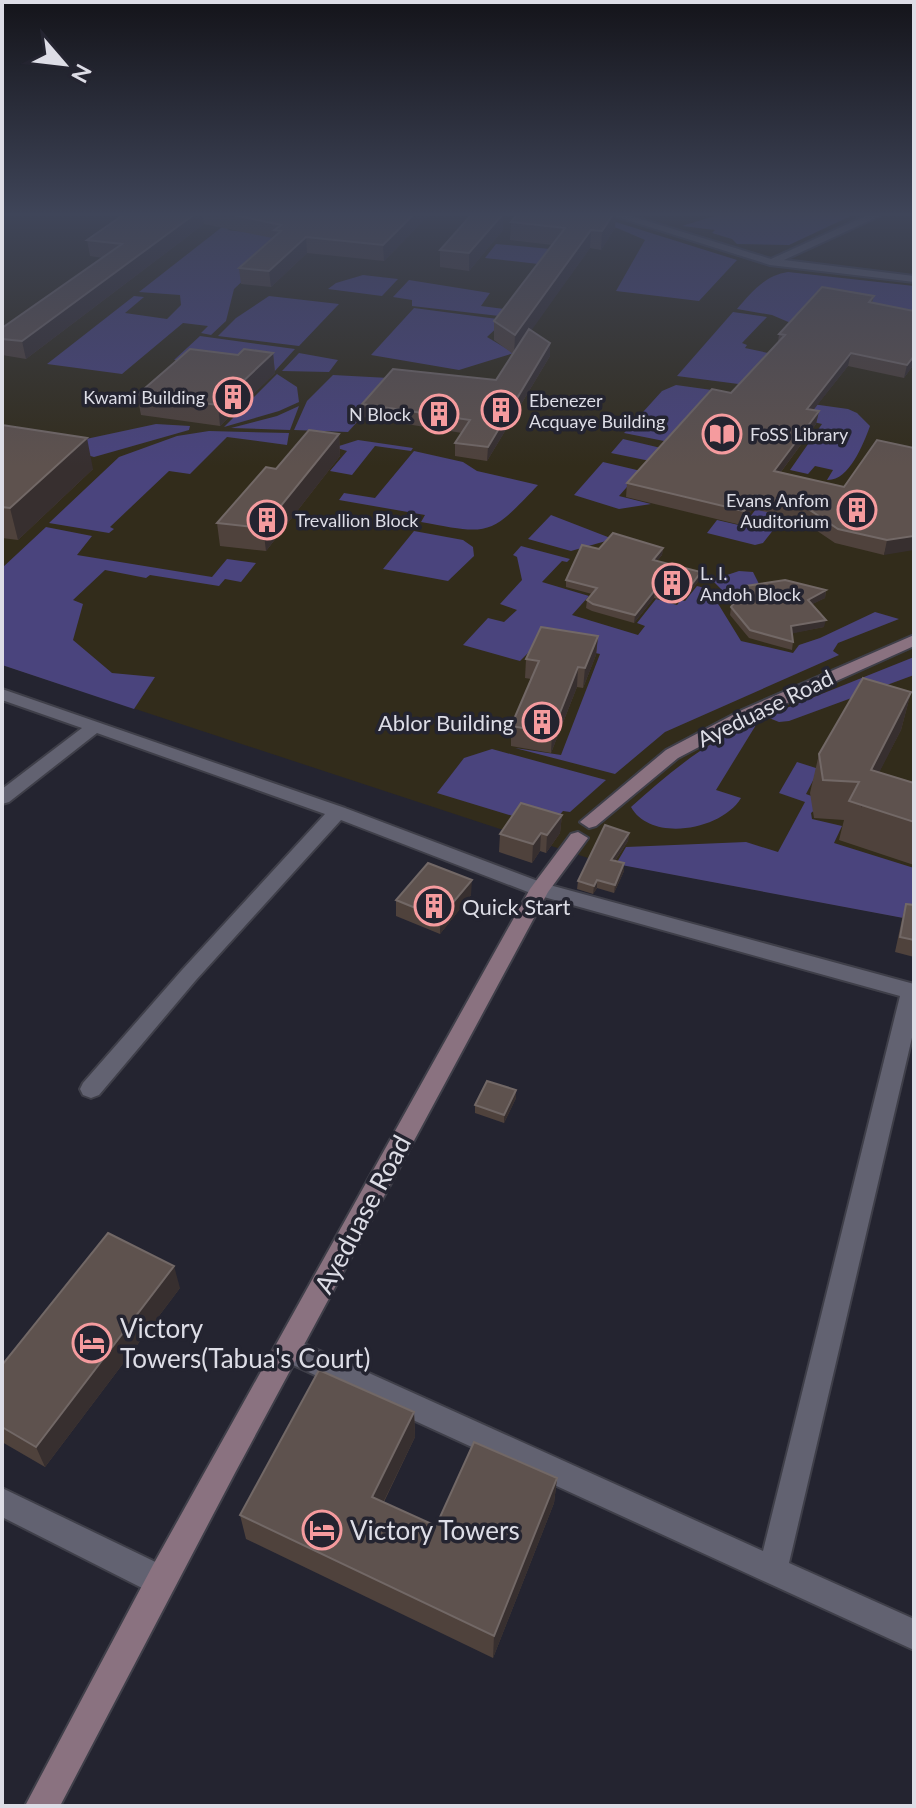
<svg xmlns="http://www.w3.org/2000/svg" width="916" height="1808" viewBox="0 0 916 1808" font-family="Lato,sans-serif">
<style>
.education{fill:#322c1b}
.green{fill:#4a447d}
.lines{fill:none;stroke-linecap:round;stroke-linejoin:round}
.street-casing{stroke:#3f3f49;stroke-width:4}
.secondary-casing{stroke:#3f3f49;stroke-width:4}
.street{fill:#626271;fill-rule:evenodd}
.secondary{fill:#8a7280;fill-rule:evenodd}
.wall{fill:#4f423c}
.shaded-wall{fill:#372f2f}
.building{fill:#5e524e;stroke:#726866;stroke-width:2}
.labels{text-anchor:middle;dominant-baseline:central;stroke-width:7;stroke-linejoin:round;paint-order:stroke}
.far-poi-label{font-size:18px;fill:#dddde6;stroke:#242430;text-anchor:start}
.street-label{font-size:22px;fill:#dddde6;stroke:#242430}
.poi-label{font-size:22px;fill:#dddde6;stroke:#242430;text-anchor:end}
.near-street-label{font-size:26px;fill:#dddde6;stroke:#242430}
.near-poi-label{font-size:26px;fill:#dddde6;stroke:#242430;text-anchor:start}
</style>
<rect width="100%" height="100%" fill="#242430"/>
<path class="education" d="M2,213h912v707l-323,-61 -589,-194z"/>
<path class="green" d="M240,213h37l-50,17 63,7 -56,52 -8,32 -15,14 -10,-2 7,-7 -25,-3 -61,51 -75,-10 87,-68 10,1 -19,16 42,6 14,-14 -1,-10 -41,-3z
M587,213l150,47 -38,41 -83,-10 29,-51 -28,-12 -29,-4z
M724,213h133l-68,32 -52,-1 -5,-5 -20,-6 3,-3 -33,-4z
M496,244l65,6 -14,15 -62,-7z
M788,272l126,14v37l-121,1 -21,-9 -35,-6c14,-16 28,-34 51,-37z
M363,275l35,4 -16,17 -54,-7 8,-6z
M409,280l81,13 -9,13 32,4 -5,7 -96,-11v-6l-19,-3z
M269,296l70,8 -40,42 -81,-10 18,-18z
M414,308l91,12 -18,17 27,16 -55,17 -88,-15z
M733,312l34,5 -25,26 5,2 -2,3 28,6 -27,31 -69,-9z
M200,336l95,13 -21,23 -100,-12z
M299,353l39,7 -9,12 -47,-1z
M277,374l20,13 2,15 -20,9 -55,16z
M333,375l56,3 4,4 -45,50 -54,-2 13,-29z
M676,385l172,24 9,4 13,13c-7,19 -21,55 -43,54l6,-10 -18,-4 -7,8 -18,-4 32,-46 -114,-26 -39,44 -45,-9 38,-42z
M299,406l-9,24 -59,-2 46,-12z
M156,424l34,2 -1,4 -95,27 -14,-4 -8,-11z
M209,431l80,2 -2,12 -60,-8 -37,37 -21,-3 -59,56 4,2 -5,4 -60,-10 70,-66 58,-21z
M623,439l38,9 -11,13 -39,-8z
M358,440l55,8 -2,3 -36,-5 -23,29 -22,-4 17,-20 -10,-3 2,-2z
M414,451l49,11 14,9 61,14c-48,51 -48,50 -117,37l4,-7 -86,-15 5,-7 31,5z
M603,462l38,9 -22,25 32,8 -32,5 -45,-14z
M782,475l29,7 -48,61 -8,2 -48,-12 10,-13 26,6z
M551,515l62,24 -42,12 -43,-12z
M46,527l46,9 -15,19 135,22 15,-18 29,4 -15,19 -16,-3 -6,7 -69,-11 -4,3 -41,-8 -32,30 10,4 -10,36 39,33 43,4 -21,32 -132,-44v-97z
M414,531l49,9 10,7 1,9 -26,25 -65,-12z
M521,546l49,13 -3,3 -5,-1 -20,21 47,14 -17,19 66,20 7,-9 -8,-3 19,-24 21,6 4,-5 4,1 12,-15 12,3 32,52 52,12 6,-8 21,-7 55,-26 24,7 -61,24 -5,8 6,4 -174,77 -50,42 -100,-26 46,7 39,-101 -60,-13 -20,20 -57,-16 25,-27 16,4 13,-12 -17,-6 22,-24 -5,-23 -4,-2z
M739,571l14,1 8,16 -34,7 -15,-15z
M914,657v18l-125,46 -10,1 -10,-4v-3z
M759,720l-43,70 25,8c-19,32 -90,45 -110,9 38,-34 79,-69 128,-87z
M492,749l114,31 -36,32 -7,-1 -14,16 -112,-34 27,-35z
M797,762l22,7 -13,25 19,7 -14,12 1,6 30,7 -8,17 80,25v52l-298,-56 10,-17 120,-5 32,10 27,-50 -26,-9z"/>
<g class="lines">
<defs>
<path id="street" d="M605,213h16l150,46 101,-46h14l-102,47 130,16v6l-144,-17z
M2,689l343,119 201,76 368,100v45l-125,534 125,56v31l-634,-291 -4,-9 4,-9 9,-3 9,3 465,210 137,-555 -367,-102 -192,-74 -145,160 -97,115 -8,3 -8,-3 -3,-6 3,-6 99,-113 143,-156 -228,-81 -88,69 -7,2v-15l80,-61 -80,-28z
M2,1488l168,81 4,11 -4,11 -11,4 -11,-4 -146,-74z"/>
<path id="secondary" d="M914,635v11l-160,72 -76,40 -82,68 -7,2 -9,-6 86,-72 76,-40z
M578,832l10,6 -40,54 -312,579 -176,335h-35l128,-241 377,-676 41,-55z"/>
</defs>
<use href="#street" class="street-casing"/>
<use href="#secondary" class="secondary-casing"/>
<use href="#street" class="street"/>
<use href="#secondary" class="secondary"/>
</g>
<path class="wall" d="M126,213h305l-47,48 -77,-8 -36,34 -30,-3 -2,-16 33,-30 -68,-14 -178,135 -24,-4v-27l101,-70 -13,-2 -3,-16z
M518,213h98l-1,15 -14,22 -11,-2 -59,82 19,13v13l-63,105 -32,-5v-13l7,-10 -99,-16 -1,-13 134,-24 17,-26 -19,-14v-19l58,-76 -42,-5 1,-18z
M503,230l-34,41 -29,-4v-17z
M874,296l-2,7 42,8v53l-10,14 -56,-12 -35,44 6,1 -3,13 -35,48 63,15 70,-39 -30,107 -49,-12 -34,-23 -48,-11 -12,16 -115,-28 1,-14 104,-90 47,-51 1,-8z
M273,353l2,20 -55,53 -79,-11 -4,-20 101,-40z
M2,425l91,44 -75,71 -16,-2z
M339,434l1,22 -74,95 -46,-5 -3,-23 59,-54z
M663,548l-1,7 -5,6 44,11 -1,7 -15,20 -5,-1 -4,6 -22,-6 -20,25 -42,-12 -6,-3 1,-8 5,-6 -26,-7v-7l33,-31z
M826,590l-1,8 -13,6 12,23 -32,6 1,9 -1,8 -43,-12 -19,-23 1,-8z
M598,636l-2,19 -13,33 -6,-1 -26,66 -40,-7v-20l20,-47 -6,-1 1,-19z
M911,692l-10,38 -22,42 35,11v82l-75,-25 5,-20 -30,-2 -4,-25 9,-39z
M562,815l-2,18 -14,20 -6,-2 -8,12 -33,-11 1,-18z
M629,833l-1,8 -13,20 9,10 -10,22 -17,-5 -4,6 -16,-5 1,-8z
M471,895l-31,39 -44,-18v-16z
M906,904l8,1v52l-19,-5 7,-33z
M516,1098l-12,25 -29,-10v-8z
M180,1288l-135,179 -43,-25v-77z
M414,1412l1,25 -31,65 52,24 121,-48 -3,25 -61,155 -247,-119 -6,-24z"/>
<path class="shaded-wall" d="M196,213h7l1,11 -178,135 -4,-18z
M415,213h16l-47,48 -1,-16z
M614,213h2l-1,15 -14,22 1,-19z
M503,214v16l-34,41v-18z
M591,230l-1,18 -76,107 1,-20z
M306,237l1,16 -36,34 -2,-16z
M550,343v13l-63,105 1,-14z
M273,353l2,20 -55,53 -2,-21z
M851,353l-3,13 -44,56 3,-13z
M914,356v8l-10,14 3,-13z
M819,411l-3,13 -44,60 2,-13z
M339,434l1,22 -74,95 -3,-23z
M87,438l6,31 -75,71 -8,-32z
M756,495l-3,14 -12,16 3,-14z
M914,536v14l-30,5 3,-15z
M663,548l-1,7 -10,12 1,-7z
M701,572l-1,7 -15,20 1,-7z
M655,590l-1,8 -20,25 1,-8z
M826,590l-1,8 -18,9 1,-7z
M681,591l-1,7 -4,6 1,-8z
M826,620l-2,7 -34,7 1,-8z
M598,636l-2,19 -13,33 2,-20z
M578,667l-1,20 -26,66 1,-20z
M911,692l-10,38 -40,78 10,-38z
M562,815l-2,18 -14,20 1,-18z
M541,833l-1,18 -8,12 1,-19z
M629,833l-1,8 -18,27 1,-8z
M624,863v8l-10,22 1,-8z
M472,880l-1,15 -31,39v-16z
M597,880v8l-4,6 1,-8z
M516,1090v8l-12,25v-8z
M174,1266l6,22 -135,179 -9,-20z
M414,1412l1,25 -41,84 -2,-24z
M557,1478l-3,25 -61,155 1,-22z"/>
<path class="building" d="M126,213h70l-174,128 -20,-2v-11l120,-84 -35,-4z
M225,213h190l-32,32 -77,-8 -37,34 -30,-3 42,-37 -7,-1 7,-5z
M473,213l30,1 -34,39 -29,-3z
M518,213h96l-12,18 -11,-1 -76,105 -21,-14 71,-93 -54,-6z
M822,287l52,9 -5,6 45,9v45l-7,9 -56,-12 -44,56 12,2 -45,60 70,16 33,-47 37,8v88l-27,4 -49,-11 -34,-23 -48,-11 -12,16 -117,-28 85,-94 19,4 54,-58 -6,-1z
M529,329l21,14 -62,104 -33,-4 15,-23 -108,-16 31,-35 103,11z
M190,349l48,6 6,-6 29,4 -55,52 -81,-10z
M2,425l85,13 -77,70 -8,-1z
M309,430l30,4 -76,94 -46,-5 49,-56 10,2z
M613,533l50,15 -10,12 48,12 -15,20 -5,-1 -4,5 -22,-6 -20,25 -42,-11 -6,-4 10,-12 -31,-8 16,-35 17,4z
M785,580l41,10 -18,10 18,20 -35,6 2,16 -43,-12 -19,-23 15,-21z
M541,627l57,9 -13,32 -7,-1 -26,66 -41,-7 28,-65 -13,-2z
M863,678l48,14 -40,78 43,13v39l-65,-21 10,-19 -36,-2 -4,-26z
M521,803l41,12 -15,20 -6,-2 -8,11 -33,-10z
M605,825l24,8 -18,27 13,3 -9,22 -18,-5 -3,6 -16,-5z
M428,863l44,17 -32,38 -44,-18z
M906,904l8,1v35l-14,-3z
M487,1081l29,9 -12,25 -29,-10z
M108,1233l66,33 -138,181 -34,-20v-62z
M319,1370l95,42 -42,85 64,29 38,-84 83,36 -63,158 -254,-121z"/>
<linearGradient id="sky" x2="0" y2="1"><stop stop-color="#14141a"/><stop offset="0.46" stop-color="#3f4559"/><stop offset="1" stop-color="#3f4559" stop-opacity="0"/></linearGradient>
<rect width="916" height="466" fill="url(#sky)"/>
<defs>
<symbol id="building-ring" viewBox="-11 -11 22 22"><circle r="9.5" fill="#242430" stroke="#f59b9e" stroke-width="1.5"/><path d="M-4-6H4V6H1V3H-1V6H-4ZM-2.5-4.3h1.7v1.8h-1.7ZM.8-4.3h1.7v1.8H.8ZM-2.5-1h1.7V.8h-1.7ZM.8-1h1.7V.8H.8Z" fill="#f59b9e"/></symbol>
<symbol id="library-ring" viewBox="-11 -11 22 22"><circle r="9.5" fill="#242430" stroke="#f59b9e" stroke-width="1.5"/><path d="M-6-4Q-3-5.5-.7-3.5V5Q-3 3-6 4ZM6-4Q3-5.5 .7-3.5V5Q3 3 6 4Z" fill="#f59b9e"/></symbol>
<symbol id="hotel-ring" viewBox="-11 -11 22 22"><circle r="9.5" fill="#242430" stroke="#f59b9e" stroke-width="1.5"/><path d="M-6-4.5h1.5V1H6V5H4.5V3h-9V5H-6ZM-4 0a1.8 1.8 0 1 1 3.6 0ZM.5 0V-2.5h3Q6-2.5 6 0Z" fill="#f59b9e"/></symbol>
</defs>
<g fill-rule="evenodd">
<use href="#building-ring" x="211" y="375" width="44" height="44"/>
<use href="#building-ring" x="479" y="388" width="44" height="44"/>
<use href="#building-ring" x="417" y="392" width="44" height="44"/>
<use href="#library-ring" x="700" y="412" width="44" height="44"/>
<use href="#building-ring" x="835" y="488" width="44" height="44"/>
<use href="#building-ring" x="245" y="498" width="44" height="44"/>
<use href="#building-ring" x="650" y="561" width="44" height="44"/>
<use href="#building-ring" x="520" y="700" width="44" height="44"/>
<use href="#building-ring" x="412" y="884" width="44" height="44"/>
<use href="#hotel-ring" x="70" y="1321" width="44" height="44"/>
<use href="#hotel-ring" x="300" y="1508" width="44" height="44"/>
</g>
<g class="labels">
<g class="far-poi-label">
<text x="205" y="397" text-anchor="end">Kwami Building</text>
<text x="529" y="400">Ebenezer<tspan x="529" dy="21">Acquaye Building</tspan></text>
<text x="411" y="414" text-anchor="end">N Block</text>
<text x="750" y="434">FoSS Library</text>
<text x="829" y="500" text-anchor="end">Evans Anfom<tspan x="829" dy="21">Auditorium</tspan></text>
<text x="295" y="520">Trevallion Block</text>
<text x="700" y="573">L. I.<tspan x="700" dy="21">Andoh Block</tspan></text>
</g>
<g class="street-label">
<text transform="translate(765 708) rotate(-26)">Ayeduase Road</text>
</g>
<g class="poi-label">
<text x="514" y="722">Ablor Building</text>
<text x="462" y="906" text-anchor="start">Quick Start</text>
</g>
<g class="near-street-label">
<text transform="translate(362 1214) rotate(-62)">Ayeduase Road</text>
</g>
<g class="near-poi-label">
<text x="120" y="1328">Victory<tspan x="120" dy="30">Towers(Tabua's Court)</tspan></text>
<text x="350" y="1530">Victory Towers</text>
</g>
</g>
<rect width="916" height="1808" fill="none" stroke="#dddde6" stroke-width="8"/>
<g transform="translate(64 64) rotate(118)" stroke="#242430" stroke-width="6" paint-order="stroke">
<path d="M0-6L14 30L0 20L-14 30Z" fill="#dddde6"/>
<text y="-12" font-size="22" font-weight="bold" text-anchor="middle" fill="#dddde6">N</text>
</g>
</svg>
